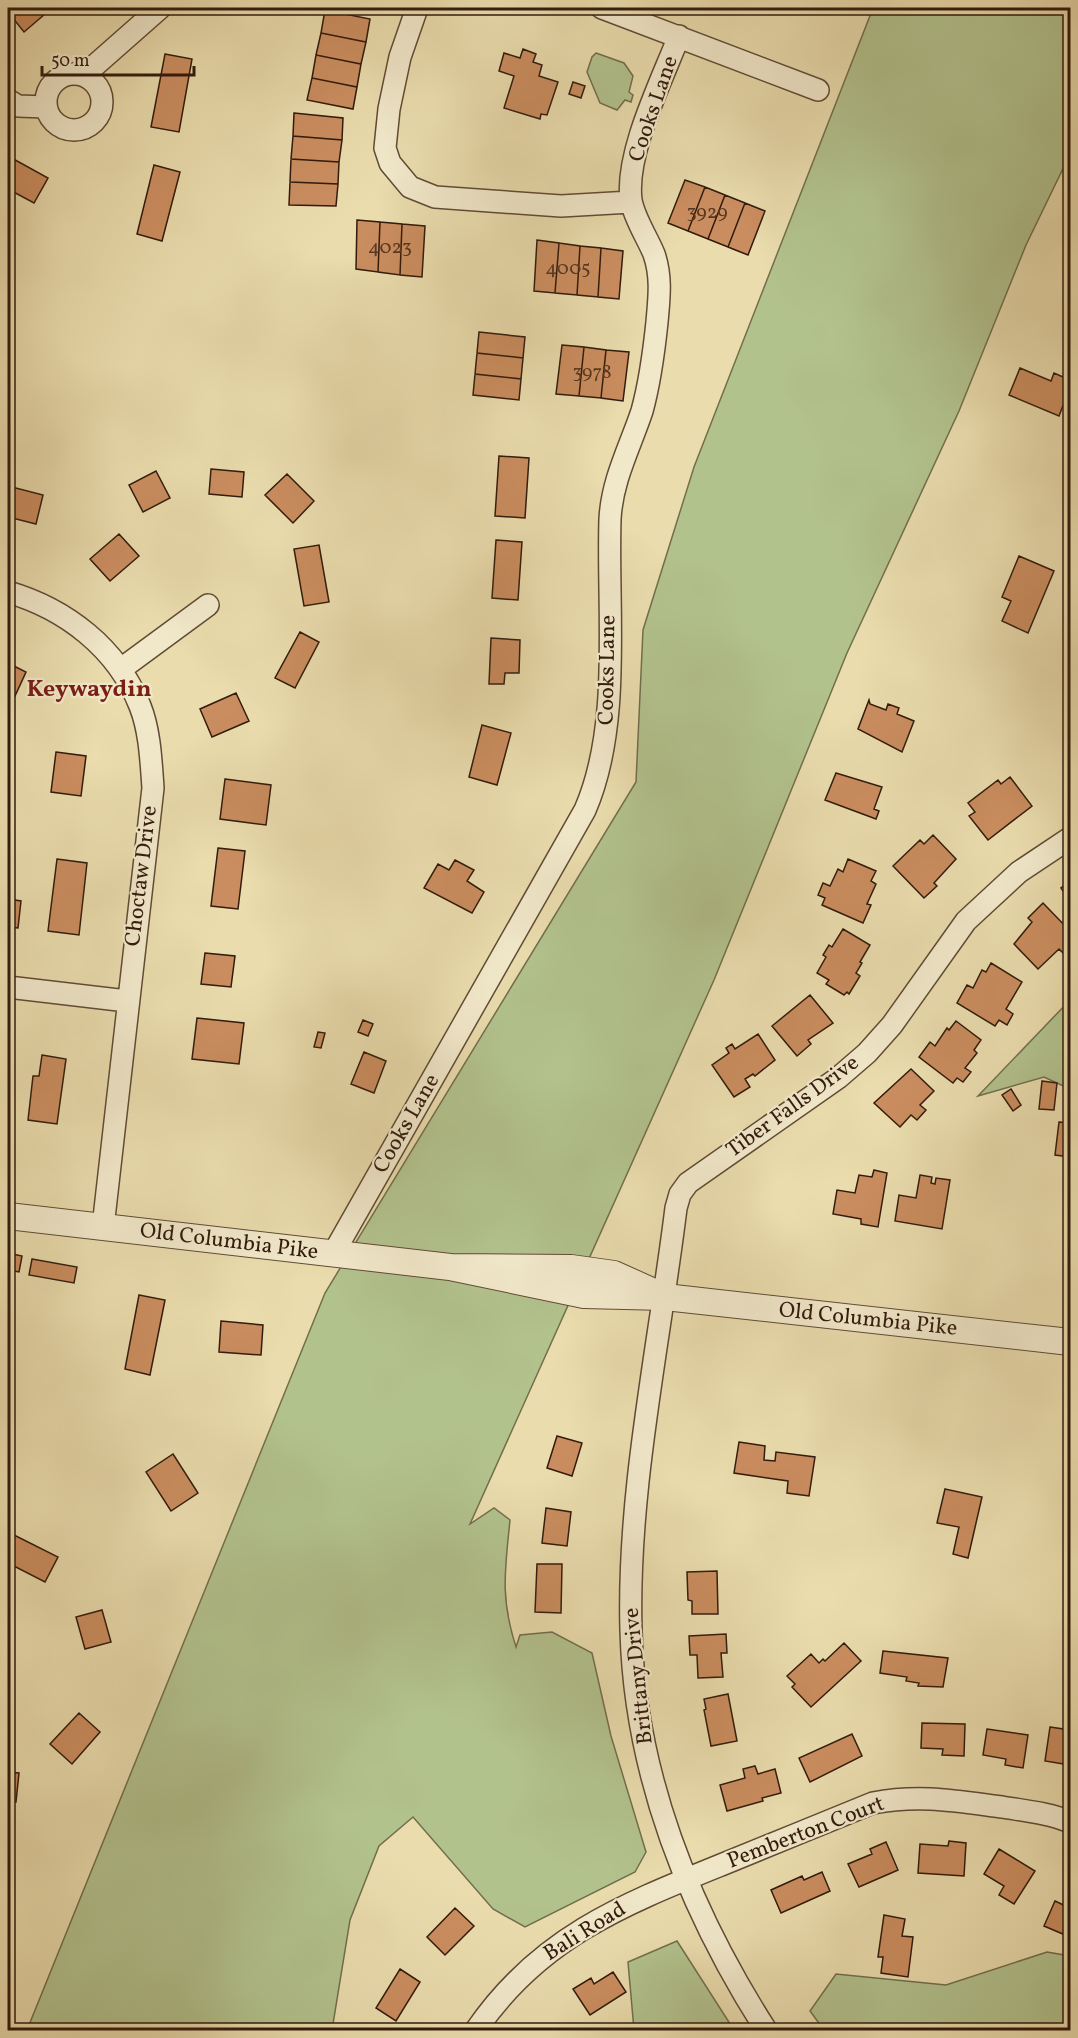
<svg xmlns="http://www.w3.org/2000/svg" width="1078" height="2038" viewBox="0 0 1078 2038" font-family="Vollkorn,serif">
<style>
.green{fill:#b2c28d;stroke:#726e4d;stroke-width:1.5}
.building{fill:#ca8d5f;stroke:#321b0d;stroke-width:1.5}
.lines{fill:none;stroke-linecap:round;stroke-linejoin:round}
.minor-casing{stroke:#604b35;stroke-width:24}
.tertiary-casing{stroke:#604b35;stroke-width:28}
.minor{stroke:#f1e8ca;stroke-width:21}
.tertiary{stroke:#f1e8ca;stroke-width:26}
.labels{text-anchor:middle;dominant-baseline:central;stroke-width:4.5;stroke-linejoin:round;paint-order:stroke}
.number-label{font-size:20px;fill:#583822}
.street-label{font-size:22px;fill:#321b0d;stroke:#f1e8ca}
.neighbourhood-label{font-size:24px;font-weight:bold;fill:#7a1f14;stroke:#f1e8ca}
</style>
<rect width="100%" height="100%" fill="#eadcad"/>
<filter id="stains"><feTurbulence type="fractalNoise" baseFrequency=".00333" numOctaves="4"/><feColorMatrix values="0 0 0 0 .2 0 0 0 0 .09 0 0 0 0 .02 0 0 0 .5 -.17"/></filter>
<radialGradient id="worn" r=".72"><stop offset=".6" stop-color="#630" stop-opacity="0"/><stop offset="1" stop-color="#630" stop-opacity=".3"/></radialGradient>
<path class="green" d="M873,8h197v146l-44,91 -67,166 -112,242 -133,327 -244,544 24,-16 16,12c-5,51 -10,77 6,127l4,-12 32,-3 40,21 19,83 35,116 -11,20 -110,55 -32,-18 -80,-92 -34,29 -29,74 -18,110h-305l298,-737 311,-511 7,-152 51,-163z
M596,53l28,10 9,13 -4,16 4,3 -2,7 -6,-2 -8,10 -17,-7 -13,-31 5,-15z
M1070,1000v89l-26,-12 -66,19z
M677,1941l57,89h-100l-6,-68z
M1047,1952l23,4v74h-246l-14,-19 26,-37 110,11z"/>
<path class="building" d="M8,8h44l-28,24 -16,-20z
M325,10l45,9 -4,23 -45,-9z
M321,33l45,9 -5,22 -45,-9z
M523,49l13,5 -3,8 9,3 -3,11 19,6 -11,33 -6,-1 -1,5 -36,-11 10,-32 -15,-5 5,-18 16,5z
M165,54l27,5 -13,73 -28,-5z
M316,55l45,9 -4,23 -45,-9z
M312,78l45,9 -4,22 -46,-9z
M573,82l12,4 -4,12 -12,-4z
M294,113l49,5 -1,22 -49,-4z
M293,136l49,4 -3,22 -48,-3z
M8,156l40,22 -14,25 -26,-14z
M291,159l48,3 -1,22 -48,-2z
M154,165l26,7 -18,69 -25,-7z
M685,180l20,7 -17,44 -20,-8z
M290,182l48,2 -2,22 -47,-1z
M705,187l20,8 -17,44 -20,-8z
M725,195l20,8 -17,44 -20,-8z
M745,203l20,8 -17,44 -20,-8z
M357,220l23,2 -2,50 -22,-3z
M380,222l22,2 -2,51 -22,-3z
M402,224l23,2 -3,51 -22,-2z
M537,240l22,3 -4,50 -21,-2z
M559,243l21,3 -3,49 -22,-2z
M580,246l21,2 -3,49 -21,-2z
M601,248l22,3 -4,48 -21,-2z
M479,332l46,5 -2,21 -46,-5z
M562,345l22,2 -5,49 -23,-2z
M584,347l22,3 -5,48 -22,-2z
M606,350l23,2 -6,49 -22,-3z
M477,353l46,5 -2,21 -46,-5z
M1020,368l31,13 3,-8 16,7v7l-11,29 -50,-21z
M475,374l46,5 -2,21 -46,-5z
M499,456l30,2 -4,60 -30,-2z
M211,469l33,3 -2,25 -33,-3z
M156,471l14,27 -27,14 -14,-27z
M287,474l27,27 -21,22 -28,-28z
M8,486l35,9 -7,29 -28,-7z
M119,534l20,22 -29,25 -20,-22z
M496,540l26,2 -4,58 -26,-2z
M319,545l10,57 -25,4 -10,-57z
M1019,556l35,15 -26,62 -26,-12 9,-20 -9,-4z
M300,632l19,10 -24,46 -20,-10z
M491,638l29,2 -1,33h-14l-1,11h-15z
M8,663l18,9 -11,24 -7,-3z
M236,693l13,28 -37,16 -12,-28z
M869,700l1,4 16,6 2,-6 11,4 -2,6 17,7 -12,31 -44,-23z
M482,725l29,8 -14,52 -28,-8z
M56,752l30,4 -5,40 -30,-4z
M836,773l46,14 -8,22 5,2 -3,8 -51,-19z
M1010,777l22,29 -44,34 -19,-24 6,-4 -7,-9 30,-23 3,4z
M225,779l46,6 -5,40 -46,-6z
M933,835l23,24 -22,24 3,3 -13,12 -31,-32 27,-26 4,4z
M218,848l27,3 -7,58 -27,-3z
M57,859l30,4 -8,72 -31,-4z
M848,859l28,12 -5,10 5,3 -9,20 4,1 -8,18 -41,-18 3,-7 -7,-3 5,-12 7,3 8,-17 5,3z
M455,860l19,10 -7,11 17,11 -12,21 -48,-25 14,-24 11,6z
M1070,881v21l-9,-14z
M8,899l13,2 -3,27 -10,-1z
M1043,903l27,28v18l-5,6 -6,-6 -21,20 -24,-25 18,-22 -4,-4z
M843,929l27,16 -10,17 2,1 -6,10 4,3 -11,18 -2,-2 -3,3 -18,-11 3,-4 -12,-7 9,-16 -3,-2 6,-10 3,2z
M205,953l30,3 -4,31 -30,-3z
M991,963l31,19 -16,27 7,5 -6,11 -8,-5 -4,6 -38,-23 10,-18 6,3 9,-18 4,2z
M810,995l23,28 -25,17 3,4 -14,12 -25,-30z
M197,1018l47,5 -5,41 -47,-5z
M363,1020l10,4 -5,12 -10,-4z
M956,1021l25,19 -7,10 3,3 -12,15 6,4 -8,10 -6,-4 -4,5 -34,-26 11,-15 5,4 12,-18 2,2z
M318,1032l7,1 -4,15 -7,-1z
M758,1034l17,26 -20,16 -2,-2 -8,5 5,8 -16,10 -22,-32 17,-12 -3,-5 6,-4 3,5z
M364,1052l22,9 -12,32 -23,-9z
M42,1055l24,4 -9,65 -29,-4 5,-44h6z
M911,1069l23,22 -14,14 6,5 -9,10 -6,-5 -11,12 -26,-24z
M1042,1081l15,2 -3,27 -15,-1z
M1011,1089l10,16 -8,6 -11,-16z
M1059,1122l11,1v34l-15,-2z
M874,1170l13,3 -9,54 -17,-3v-5l-28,-5 4,-24 18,3 4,-18 13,2z
M920,1175l12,2 -1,6 4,1 1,-6 14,2 -8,49 -47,-8 4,-26 17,3z
M8,1253l14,3 -3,16 -11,-2z
M32,1259l45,8 -3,16 -45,-8z
M139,1295l26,5 -15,75 -25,-6z
M221,1321l42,4 -2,30 -42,-3z
M557,1436l25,7 -10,33 -25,-8z
M739,1442l26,4 -1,14 11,1 1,-9 39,5 -6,39 -22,-3 1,-12 -54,-8z
M173,1454l25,39 -27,18 -25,-39z
M945,1489l37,8 -14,61 -15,-4 6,-27 -22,-4z
M546,1508l25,4 -4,34 -25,-3z
M12,1534l46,23 -13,25 -37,-19v-19z
M537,1564h25l-1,49 -26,-1z
M717,1571l1,43h-26v-13l-4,-1 -1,-28z
M102,1610l9,32 -26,7 -9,-32z
M726,1634l1,19h-6l2,24 -25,1 -1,-23h-7l-1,-19z
M844,1643l17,18 -50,46 -19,-20 3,-3 -8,-8 24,-22 8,9 4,-4 2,2z
M883,1651l65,7 -5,29 -25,-1 1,-3 -13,-2 1,-4 -27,-4z
M728,1694l9,47 -26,5 -7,-36 2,-1 -2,-10z
M79,1713l21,19 -28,32 -22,-20z
M922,1723l43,1 -1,32 -22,-1 1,-6 -22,-1z
M1050,1727l20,3v35l-25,-4z
M987,1729l41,6 -5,33 -18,-3 1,-6 -23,-4z
M852,1734l10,22 -52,26 -11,-24z
M755,1766l3,8 17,-5 6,24 -19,5 1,3 -36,10 -7,-26 25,-7 -2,-9z
M8,1772l11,1 -3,29 -8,-1z
M949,1841l17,2 -2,33 -46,-3 2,-29 28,2z
M886,1842l12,28 -39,17 -11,-23 24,-10 -2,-5z
M999,1849l36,22 -21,33 -15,-9 5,-9 -20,-12z
M822,1872l8,19 -49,22 -10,-23 31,-14 2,4z
M1055,1901l15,7v29l-26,-11z
M455,1908l19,18 -29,29 -18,-18z
M884,1915l21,4 -3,17 11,1 -5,40 -27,-4 2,-16h-5z
M400,1969l20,13 -24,39 -20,-13z
M613,1972l13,20 -36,23 -17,-26 18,-11 3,6z"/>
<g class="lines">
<defs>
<path id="minor" d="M417,8l-17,49 -11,52 -4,39 5,15 20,24 25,10 126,9 70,-4
M602,8l216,82
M46 102a28 28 0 1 1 56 0a28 28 0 1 1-56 0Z
M84,75l76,-67
M8,100l10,6 28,1
M8,592c58,17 109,56 132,114 10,25 11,55 13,82l-50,439
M121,669l87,-64
M8,987l119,14
M333,1254l252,-444c37,-85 22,-198 25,-291 2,-39 20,-72 32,-108 8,-29 12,-60 15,-89 2,-23 5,-45 -3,-68 -7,-17 -20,-36 -23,-54 -6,-47 31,-120 48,-164
M476,2030c63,-92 146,-125 245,-165 51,-21 101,-41 152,-62 47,-9 83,-2 129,4 24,4 47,6 68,15
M766,2030c-76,-119 -131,-255 -135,-399 -4,-140 28,-284 45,-423l4,-14 8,-11 150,-105 29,-25 25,-28 74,-104 53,-49 51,-34"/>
<path id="tertiary" d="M8,1216l442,51 134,28 81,2 -51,-23 -43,-6 -121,-1
M665,1297l405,45"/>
</defs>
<use href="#minor" class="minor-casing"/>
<use href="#tertiary" class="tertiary-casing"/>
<use href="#minor" class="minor"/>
<use href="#tertiary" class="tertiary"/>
</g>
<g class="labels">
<g class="number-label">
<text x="707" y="213">3929</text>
<text x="390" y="248">4023</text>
<text x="568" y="269">4005</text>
<text x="592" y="373">3978</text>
</g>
<g class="street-label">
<text transform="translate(654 109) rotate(-71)">Cooks Lane</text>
<text transform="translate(608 670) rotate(-89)">Cooks Lane</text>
<text transform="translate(142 876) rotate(-83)">Choctaw Drive</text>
<text transform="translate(793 1107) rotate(-36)">Tiber Falls Drive</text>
<text transform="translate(407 1124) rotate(-60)">Cooks Lane</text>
<text transform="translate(229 1242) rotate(7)">Old Columbia Pike</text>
<text transform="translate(868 1320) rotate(6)">Old Columbia Pike</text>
<text transform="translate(639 1676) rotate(-96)">Brittany Drive</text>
<text transform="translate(806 1833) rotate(-21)">Pemberton Court</text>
<text transform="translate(585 1932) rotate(-32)">Bali Road</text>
</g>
<g class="neighbourhood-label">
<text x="89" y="690">Keywaydin</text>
</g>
</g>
<rect width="1078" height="2038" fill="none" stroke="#eadcad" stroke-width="30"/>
<rect x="9" y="9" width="1060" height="2020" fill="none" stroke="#321b0d" stroke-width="3"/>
<rect x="15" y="15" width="1048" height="2008" fill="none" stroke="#321b0d" stroke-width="1.5"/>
<path d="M42 66v9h152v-9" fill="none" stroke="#321b0d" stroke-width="3"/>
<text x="51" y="66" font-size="18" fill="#321b0d" stroke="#f1e8ca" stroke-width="4.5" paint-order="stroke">50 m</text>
<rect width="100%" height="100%" filter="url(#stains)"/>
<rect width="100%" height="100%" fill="url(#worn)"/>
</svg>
